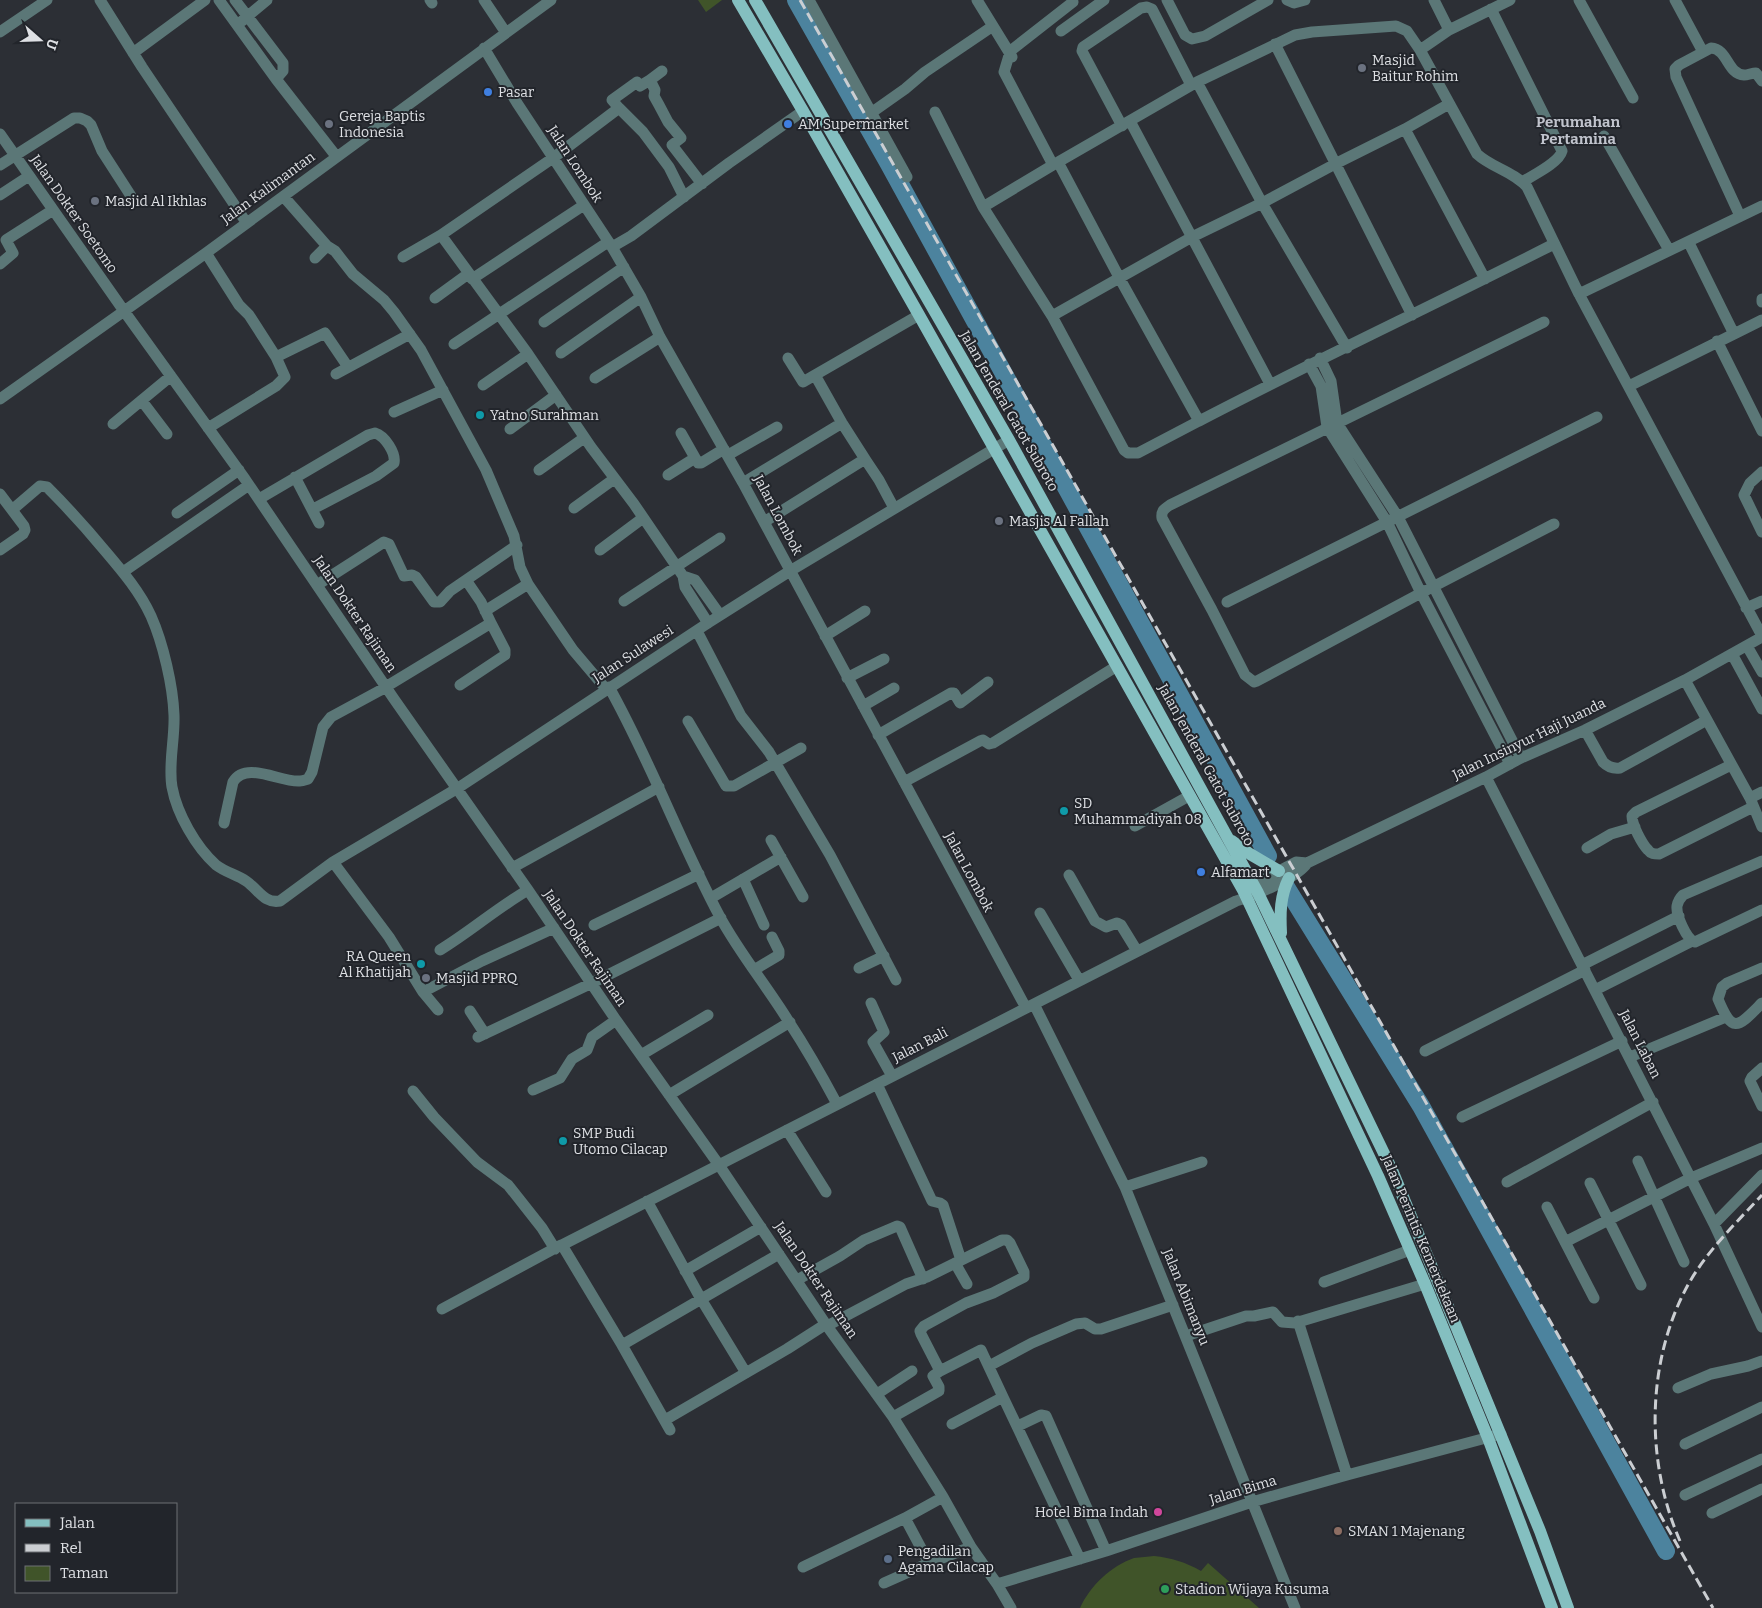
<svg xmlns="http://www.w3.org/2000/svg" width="1762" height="1608" viewBox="0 0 1762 1608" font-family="Bitter,serif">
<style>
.green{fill:#405429}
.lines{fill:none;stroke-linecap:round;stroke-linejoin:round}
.river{stroke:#4c839e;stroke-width:18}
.minor{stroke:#5b7777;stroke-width:11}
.major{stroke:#84bfc0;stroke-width:12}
.rail{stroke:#cbced2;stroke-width:3;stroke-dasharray:10 5;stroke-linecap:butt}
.worship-dot{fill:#6b7280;stroke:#22252b;stroke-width:2}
.shop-dot{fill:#3f7fe0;stroke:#22252b;stroke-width:2}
.culture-dot{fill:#0f9aa8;stroke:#22252b;stroke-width:2}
.hotel-dot{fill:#d1479c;stroke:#22252b;stroke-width:2}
.education-dot{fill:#8d6e63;stroke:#22252b;stroke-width:2}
.service-dot{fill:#5c6f8a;stroke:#22252b;stroke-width:2}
.leisure-dot{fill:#2e9e5b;stroke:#22252b;stroke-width:2}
.labels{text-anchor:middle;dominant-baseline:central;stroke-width:4;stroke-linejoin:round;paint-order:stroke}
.poi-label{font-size:14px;fill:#dee0e4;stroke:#22252b;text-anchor:start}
.street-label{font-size:14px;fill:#dee0e4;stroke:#22252b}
.neighbourhood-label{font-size:15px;font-weight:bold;fill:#c0c3cc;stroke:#22252b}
</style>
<rect width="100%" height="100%" fill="#2c2f35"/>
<path class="green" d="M698,0h24l-16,12z
M1154,1556c18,2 31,6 47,15l7,-8 51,45h-179c10,-22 31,-42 54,-50 7,-1 14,-1 20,-2z"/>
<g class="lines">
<path class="river" d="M796,0l93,164 379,692
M1286,887l135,219 245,445"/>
<path class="minor" d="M100,0l42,67 104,155
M219,0l57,79 60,77
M235,0l48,63v8l-7,8
M430,0l2,3
M484,0l22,33
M809,0l98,177
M977,0l35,57
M1167,0l18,35 7,4 13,-3 63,-36
M1287,0l7,3 11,-3
M1434,0l15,30
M1510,0l-61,30 -29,20 57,104c15,14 36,17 50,33l52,107 183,-88
M1579,0l54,98
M1675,0l28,52
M1491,9l71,142c-3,12 -29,24 -40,31
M242,21l25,-21
M1061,31l43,-31
M0,32l47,-32
M1275,44l137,271
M484,48l33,55 95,144 29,50 19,40 83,146 283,525
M1420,50l-13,-19 -11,-5 -84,6 -17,3 -98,47 -144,83 -70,42 69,109 140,-79 70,-34 75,-40 68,-34 44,-25
M1009,52l64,-50
M1010,52l-6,20 49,93
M133,53l72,-53
M662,71l-12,9 5,10 -1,6 5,9 9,17 13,16 -9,7 30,39
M1197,82l65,121 85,145
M619,108l-7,-8 25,-18 3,4 10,-6
M935,112l48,95
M871,113l34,-24 20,-17 68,-46
M1130,121l140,263
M1122,126l-40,-75 1,-4 58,-39 6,-1 5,2 39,76
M1405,129l80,150
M0,134l124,177 121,168 149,220 134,191 88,130 103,145 108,161 66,91 50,80 28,50 26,37 14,24
M1604,136l65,114
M1058,162l62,117 79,142c117,-61 237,-117 355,-177
M0,165l74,-47h6l7,3 4,4 11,26 29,45
M0,195l29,-19
M284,197l43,49 8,5 18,23 31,26 10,12 27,38 65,120 28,66 6,31 8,17 45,66 33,39
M1740,216l-64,-139 -1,-8 4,-4 32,-17c17,1 16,26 33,27 4,0 8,-2 12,-2l6,8
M441,235l87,119 63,93 43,57 49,72
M1689,243l45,91 28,-14
M612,247l19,-11 98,-73 74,-52
M206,253l33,52 10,10 27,42 9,20 -9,9 -68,42
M403,257l38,-22 112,-77 66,-50 24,24 26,35 15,30
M315,258l12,-12
M0,264l13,-11 -7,-13 47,-30
M472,279l112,-74
M1579,294l183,342
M435,298l33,-24
M1762,299v3
M1052,316l72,134 4,3h10l61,-32
M544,322l80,-55
M1544,322l-374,183c-6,4 -9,6 -8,13l50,92 33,65 9,7 3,-1 164,-88 133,-69
M1717,341l45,90
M454,344l154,-102
M561,353l80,-56
M276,357l49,-24 23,34
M1320,358l11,23 6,42 61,94 123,241
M1309,364l12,22 6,41 60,95 34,71 89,171
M336,374l74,-40
M815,375l104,-60
M595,378l65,-41
M483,385l45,-31
M1629,386l105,-52
M0,399l206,-146 345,-253
M142,401l25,33
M394,412l49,-22
M113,424l58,-48
M510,429l46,-34
M681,433l17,30h3l23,-14
M728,455l49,-28
M865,459l14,21 15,28
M539,470l45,-32
M1762,472l-12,11 -6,12 18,37
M668,475l27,-17
M295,477l24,46
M743,483l99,-60
M0,494l24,32 1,4 -2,4 -23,16
M259,499l109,-64 7,-2c10,3 21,20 19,30l-18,13 -63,33
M574,508l40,-29
M12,510l28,-24 7,1c21,21 40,42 59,65 17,20 34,40 45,64 12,27 22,70 23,99 1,24 -6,49 -2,72 5,27 24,60 44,78 9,7 21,10 30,16 12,8 18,23 34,20l53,-39 125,-74 250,-165 82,-52 219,-131
M177,513l62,-43
M764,522l101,-63 -23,-36 -27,-48 -12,7 -15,-24
M600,550l43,-32
M123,572l126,-87
M317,585l67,-43 5,2 15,32 8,-1 4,2 18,25h6l10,-11 16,-11
M624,601l96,-63
M1227,602l370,-185
M1746,608l16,-7
M485,611l43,-27
M708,623l-23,-36 -2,-11 12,4 25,35
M697,631l44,85 28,36 61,103 66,125
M825,636l40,-25
M1747,646l15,26
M1732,654l30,55
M847,678l37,-19
M1685,680l65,118 12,29
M460,685l45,-30v-5l-14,-27
M609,687c42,75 71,155 111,230 20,37 47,69 69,105 17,26 33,54 48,82
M863,706l31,-18
M688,721l38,65h8l67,-38
M1585,730l18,32c5,5 10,7 17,6l87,-48
M878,735l73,-42h3l6,10 28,-21
M1731,765l-95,47 -4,4c0,9 10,28 16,34 3,4 6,4 11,4l94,-47
M1486,777l228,447 48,103
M904,782l76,-41 3,-1 6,4 4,-1 124,-77
M1750,798l12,-6
M224,823l9,-41c13,-22 48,1 67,-1 3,0 5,-1 8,-2l4,-7 11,-45 8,-10 48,-26 112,-68 -10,-21 -15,-22 51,-35
M1135,826l54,-30
M771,840l32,57
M1587,848l24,-14 24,-7
M1762,861l-79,34c-3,3 -5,6 -6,11 -1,9 9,33 18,36l67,-32
M333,862l56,75 34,55 15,18
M512,868l147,-81
M1069,875l26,46 11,6 11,-4 4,2 16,26
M743,879l21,46
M1247,888l49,-26 11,1 179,-86 35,-19 64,-28 100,-50 77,-43
M711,898l70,-41
M1040,913l39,67
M594,925l105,-51
M440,950c31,-19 57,-42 88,-60
M1582,965l97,-49
M859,968l25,-12
M1762,968l-35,15 -5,4 -4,12c15,36 20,28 44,4
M754,970l25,-15v-4l-7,-14
M1595,990l97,-49
M423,992l59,-31 72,-33
M871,1003l13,29 -11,10 19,34
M1034,1004l91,183 170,421
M470,1011l15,23
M478,1037l114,-54 129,-65
M1425,1051l160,-81
M641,1055l67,-40
M1630,1057l96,-40
M1762,1068l-10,9 -2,4 12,25
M877,1084l55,117 8,2 3,2 18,55
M533,1090l27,-12 12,-19 15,-9 5,-13 24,-17
M413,1091l21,26 43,45 31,23 34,43 13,21
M669,1095l121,-73
M1462,1117l160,-76
M787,1130l39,62
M1638,1161l46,101
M1507,1182l146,-80
M1590,1183l51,102
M1125,1187l77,-25
M647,1201l54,98 45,74
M1547,1207l47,91
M1714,1224l48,-49
M1565,1242l126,-64 71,-30
M955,1263l12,21
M685,1271l76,-44
M797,1280l43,-24 24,-16 33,-14 3,1 23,52
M1324,1282l86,-32
M442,1309l119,-64
M1298,1321l49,154
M827,1326l79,-42 21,-7 75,-37h5l3,3 14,29v5l-31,16 -27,10 -42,23 -4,5 1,3 19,37 -7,5 6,11v4l-46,26
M1186,1336l60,-20h8l19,-4 9,10 13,1 130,-39
M622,1345l157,-91
M989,1366l43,-23 44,-19 9,-1 10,6h6l72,-24
M940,1371l41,-21 22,47
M1678,1388l33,-14 37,-8 14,-5
M877,1394l35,-23
M665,1420l122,-71 39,-25
M952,1424l51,-27 77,162
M1018,1426l23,-11 5,1 60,135
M670,1430l-48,-85 -60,-100 674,-344c16,-4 63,-24 71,-38
M1685,1444l77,-37
M1685,1495l77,-36
M943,1497l-38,21 24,45 42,-16
M1712,1513l50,-24
M803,1567l102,-49
M884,1583l45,-20
M997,1584l109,-33 146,-49 95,-27 154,-41"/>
<path class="major" d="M738,0l65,111 116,204 324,575 135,286 47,108 63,154 64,170
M755,0l254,440 249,453 134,277 148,361 28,77
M1232,841l18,13 29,17
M1281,933c-1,-20 -1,-37 8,-55"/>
<path class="rail" d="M800,0l913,1608
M1680,1541c-35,-80 -34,-181 9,-258 19,-33 47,-60 73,-88"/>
</g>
<g class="worship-dot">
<circle cx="1362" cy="68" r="5"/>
<circle cx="329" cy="124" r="5"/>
<circle cx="95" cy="201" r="5"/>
<circle cx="999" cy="521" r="5"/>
<circle cx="426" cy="978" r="5"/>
</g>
<g class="shop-dot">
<circle cx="488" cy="92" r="5"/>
<circle cx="788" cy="124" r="5"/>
<circle cx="1201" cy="872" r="5"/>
</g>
<g class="culture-dot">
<circle cx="480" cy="415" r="5"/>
<circle cx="1064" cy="811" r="5"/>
<circle cx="421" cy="964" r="5"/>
<circle cx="563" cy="1141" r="5"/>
</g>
<circle class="hotel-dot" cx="1158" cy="1512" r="5"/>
<circle class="education-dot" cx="1338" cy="1531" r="5"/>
<circle class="service-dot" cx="888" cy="1559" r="5"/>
<circle class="leisure-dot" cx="1165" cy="1589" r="5"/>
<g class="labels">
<g class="poi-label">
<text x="1372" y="60">Masjid<tspan x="1372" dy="16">Baitur Rohim</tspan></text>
<text x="498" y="92">Pasar</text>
<text x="339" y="116">Gereja Baptis<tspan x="339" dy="16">Indonesia</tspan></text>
<text x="798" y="124">AM Supermarket</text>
<text x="105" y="201">Masjid Al Ikhlas</text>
<text x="490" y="415">Yatno Surahman</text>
<text x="1009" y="521">Masjis Al Fallah</text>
<text x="1074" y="803">SD<tspan x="1074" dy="16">Muhammadiyah 08</tspan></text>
<text x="1211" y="872">Alfamart</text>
<text x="411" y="956" text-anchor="end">RA Queen<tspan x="411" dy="16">Al Khatijah</tspan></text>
<text x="436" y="978">Masjid PPRQ</text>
<text x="573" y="1133">SMP Budi<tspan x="573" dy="16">Utomo Cilacap</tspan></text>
<text x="1148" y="1512" text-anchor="end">Hotel Bima Indah</text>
<text x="1348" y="1531">SMAN 1 Majenang</text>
<text x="898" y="1551">Pengadilan<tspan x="898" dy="16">Agama Cilacap</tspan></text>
<text x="1175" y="1589">Stadion Wijaya Kusuma</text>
</g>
<g class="street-label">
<text transform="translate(575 164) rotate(57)">Jalan Lombok</text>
<text transform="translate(268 188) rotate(-36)">Jalan Kalimantan</text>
<text transform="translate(74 214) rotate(55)">Jalan Dokter Soetomo</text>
<text transform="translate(1009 411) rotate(60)">Jalan Jenderal Gatot Subroto</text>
<text transform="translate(778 515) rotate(62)">Jalan Lombok</text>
<text transform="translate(355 614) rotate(56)">Jalan Dokter Rajiman</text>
<text transform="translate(633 654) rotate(-33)">Jalan Sulawesi</text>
<text transform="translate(1529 739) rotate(-26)">Jalan Insinyur Haji Juanda</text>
<text transform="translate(1206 765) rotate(61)">Jalan Jenderal Gatot Subroto</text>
<text transform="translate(969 872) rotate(62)">Jalan Lombok</text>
<text transform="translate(585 948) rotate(56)">Jalan Dokter Rajiman</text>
<text transform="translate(1640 1044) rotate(63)">Jalan Laban</text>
<text transform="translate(920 1045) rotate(-27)">Jalan Bali</text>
<text transform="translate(1421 1239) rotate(67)">Jalan Perintis Kemerdekaan</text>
<text transform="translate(816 1280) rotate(56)">Jalan Dokter Rajiman</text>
<text transform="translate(1186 1297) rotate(68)">Jalan Abimanyu</text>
<text transform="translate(1243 1490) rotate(-17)">Jalan Bima</text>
</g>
<g class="neighbourhood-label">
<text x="1578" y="122">Perumahan<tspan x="1578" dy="17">Pertamina</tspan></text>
</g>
</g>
<rect x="15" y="1503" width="162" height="90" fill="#22252b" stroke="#6d7075"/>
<rect x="25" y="1519" width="25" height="8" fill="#84bfc0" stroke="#6d7075"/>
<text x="60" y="1528" font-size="15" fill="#dee0e4">Jalan</text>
<rect x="25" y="1544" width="25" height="8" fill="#cbced2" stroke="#6d7075"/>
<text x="60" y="1553" font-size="15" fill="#dee0e4">Rel</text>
<rect x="25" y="1566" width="25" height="15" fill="#405429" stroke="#6d7075"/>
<text x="60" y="1578" font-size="15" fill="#dee0e4">Taman</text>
<g transform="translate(40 40) rotate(110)" stroke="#22252b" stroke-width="4" paint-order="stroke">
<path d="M0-4L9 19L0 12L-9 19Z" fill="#dee0e4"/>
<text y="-8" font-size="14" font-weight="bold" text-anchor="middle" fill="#dee0e4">U</text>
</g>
</svg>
